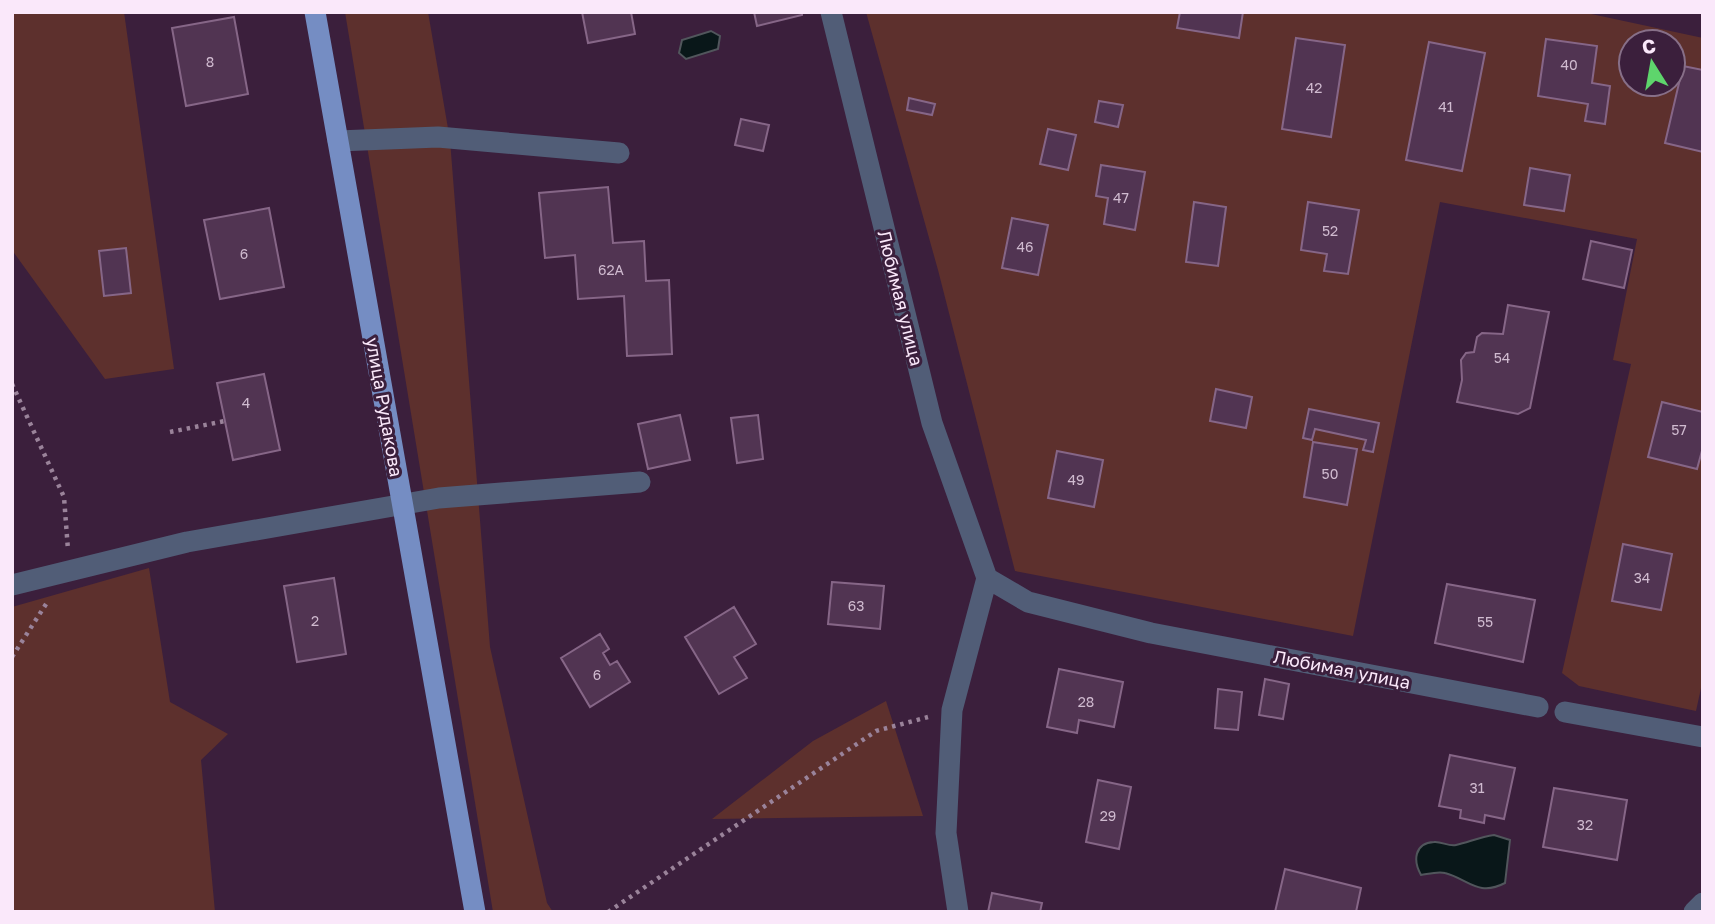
<svg xmlns="http://www.w3.org/2000/svg" width="1715" height="924" viewBox="0 0 1715 924" font-family="'Golos Text',sans-serif">
<style>
.green{fill:#5d302d;fill-rule:evenodd}
.water{fill:#091719;stroke:#51565c;stroke-width:2}
.building{fill:#513452;stroke:#866687;stroke-width:2}
.lines{fill:none;stroke-linecap:round;stroke-linejoin:round}
.path{stroke:#9a839a;stroke-width:4.5;stroke-dasharray:3.5 5;stroke-linecap:butt}
.minor{stroke:#515d77;stroke-width:21}
.major{stroke:#758dc3;stroke-width:21}
.labels{text-anchor:middle;dominant-baseline:central;stroke-width:6;stroke-linejoin:round;paint-order:stroke}
.number-label{font-size:14px;fill:#d0bbd0}
.street-label{font-size:18px;fill:#fae8fa;stroke:#3b1f3c}
</style>
<rect width="100%" height="100%" fill="#3b1f3c"/>
<path class="green" d="M12,12h112l50,357 -69,10 -93,-129z
M345,12h83l22,128 40,507 57,256 6,9h-60z
M866,12h716l121,26v641l-7,32 -117,-25 -17,-13 69,-309 -18,-4 24,-121 -197,-37 -87,434 -338,-65 -77,-301zM1631,42h42v42h-42z
M149,568l21,134 58,32 -27,26 14,152h-203v-305z
M886,701l37,115 -211,3 101,-78z"/>
<path class="water" d="M711,31l9,5 -2,13 -32,10 -7,-6 3,-13z
M1494,835l16,5 -5,43c-27,14 -37,-4 -60,-10 -7,-2 -17,1 -24,2 -8,-14 -7,-32 13,-33 7,-1 15,5 22,3 13,-3 24,-8 38,-10z"/>
<path class="building" d="M582,12h49l4,22 -47,9z
M754,12h48v3l-45,11z
M1180,12h63l-4,26 -62,-10z
M234,17l14,77 -62,12 -14,-78z
M1296,38l49,7 -14,92 -49,-8z
M1546,39l51,7 -5,37 18,3 -5,38 -20,-3 3,-17 -50,-8z
M1429,42l56,11 -23,118 -56,-11z
M1683,66l20,4v82l-38,-9z
M909,98l26,6 -3,11 -25,-5z
M1099,101l24,4 -5,22 -23,-5z
M741,119l28,6 -6,26 -28,-6z
M1048,129l28,6 -8,35 -28,-6z
M1101,165l44,7 -10,58 -31,-6 4,-26 -12,-2z
M1530,168l40,7 -6,36 -40,-6z
M608,187l5,56 31,-2 2,40 23,-1 3,74 -45,2 -3,-60 -46,3 -3,-44 -30,3 -6,-65z
M1194,202l32,5 -8,59 -32,-4z
M1308,202l51,8 -11,64 -24,-3 3,-17 -26,-4z
M269,208l15,79 -64,12 -16,-79z
M1012,218l36,7 -10,50 -36,-7z
M1591,241l41,9 -8,38 -41,-9z
M126,248l5,45 -27,3 -5,-45z
M1508,305l41,7 -19,96 -12,6 -61,-12 5,-22 -1,-20 5,-7 8,-1 3,-15 5,-4 21,1z
M264,374l16,76 -47,10 -16,-77z
M1216,389l36,8 -6,31 -36,-7z
M1662,402l41,10v35l-6,22 -49,-12z
M1309,409l70,14 -6,29 -10,-2 3,-10 -51,-11 -3,11 -9,-2z
M680,415l10,45 -42,9 -10,-45z
M758,415l5,44 -26,4 -6,-45z
M1313,442l44,7 -10,56 -43,-8z
M1057,451l46,9 -9,47 -46,-9z
M1623,544l49,10 -11,56 -49,-9z
M334,578l12,76 -49,8 -13,-76z
M832,582l52,4 -4,43 -52,-5z
M1447,584l88,16 -12,62 -88,-19z
M734,607l22,37 -22,13 13,21 -28,16 -34,-57z
M600,634l9,15 -6,4 7,12 7,-4 13,21 -40,25 -29,-49z
M1059,669l64,13 -9,45 -35,-7 -2,13 -30,-6z
M1265,679l24,5 -6,35 -24,-4z
M1218,689l24,3 -4,38 -23,-2z
M1450,755l65,13 -11,51 -19,-4 -1,8 -24,-5 1,-8 -22,-4z
M1098,780l33,7 -12,62 -33,-7z
M1554,788l73,12 -10,60 -74,-13z
M1285,869l76,19 -5,24h-81z
M992,893l50,10 -2,9h-52z"/>
<g class="lines">
<path class="path" d="M12,384l52,113 4,53
M170,432l55,-11
M12,657l36,-56
M608,912l268,-181 52,-14"/>
<path class="minor" d="M831,12l101,411 55,155 -35,132 -6,123 12,79
M338,141l100,-4 181,16
M987,578l41,24 123,31 387,74
M12,585l175,-43 252,-44 201,-16
M1565,712l138,25
M1694,912l9,-9"/>
<path class="major" d="M315,12l160,900"/>
</g>
<g class="labels">
<g class="number-label">
<text x="210" y="61">8</text>
<text x="1569" y="64">40</text>
<text x="1314" y="87">42</text>
<text x="1446" y="106">41</text>
<text x="1121" y="197">47</text>
<text x="1330" y="230">52</text>
<text x="1025" y="246">46</text>
<text x="244" y="253">6</text>
<text x="611" y="269">62А</text>
<text x="1502" y="357">54</text>
<text x="246" y="402">4</text>
<text x="1679" y="429">57</text>
<text x="1330" y="473">50</text>
<text x="1076" y="479">49</text>
<text x="1642" y="577">34</text>
<text x="856" y="605">63</text>
<text x="315" y="620">2</text>
<text x="1485" y="621">55</text>
<text x="597" y="674">6</text>
<text x="1086" y="701">28</text>
<text x="1477" y="787">31</text>
<text x="1108" y="815">29</text>
<text x="1585" y="824">32</text>
</g>
<g class="street-label">
<text transform="translate(901 298) rotate(76)">Любимая улица</text>
<text transform="translate(385 407) rotate(80)">улица Рудакова</text>
<text transform="translate(1342 669) rotate(11)">Любимая улица</text>
</g>
</g>
<rect width="1715" height="924" fill="none" stroke="#fae8fa" stroke-width="28"/>
<g transform="translate(1652 63) rotate(349)"><circle r="33" fill="#3b1f3c" stroke="#876f88" stroke-width="2"/>
<path d="M0-5L12 26L0 18L-12 26Z" fill="#5ed56c"/>
<text y="-10" font-size="19" font-weight="bold" text-anchor="middle" fill="#fae8fa">С</text>
</g>
</svg>
